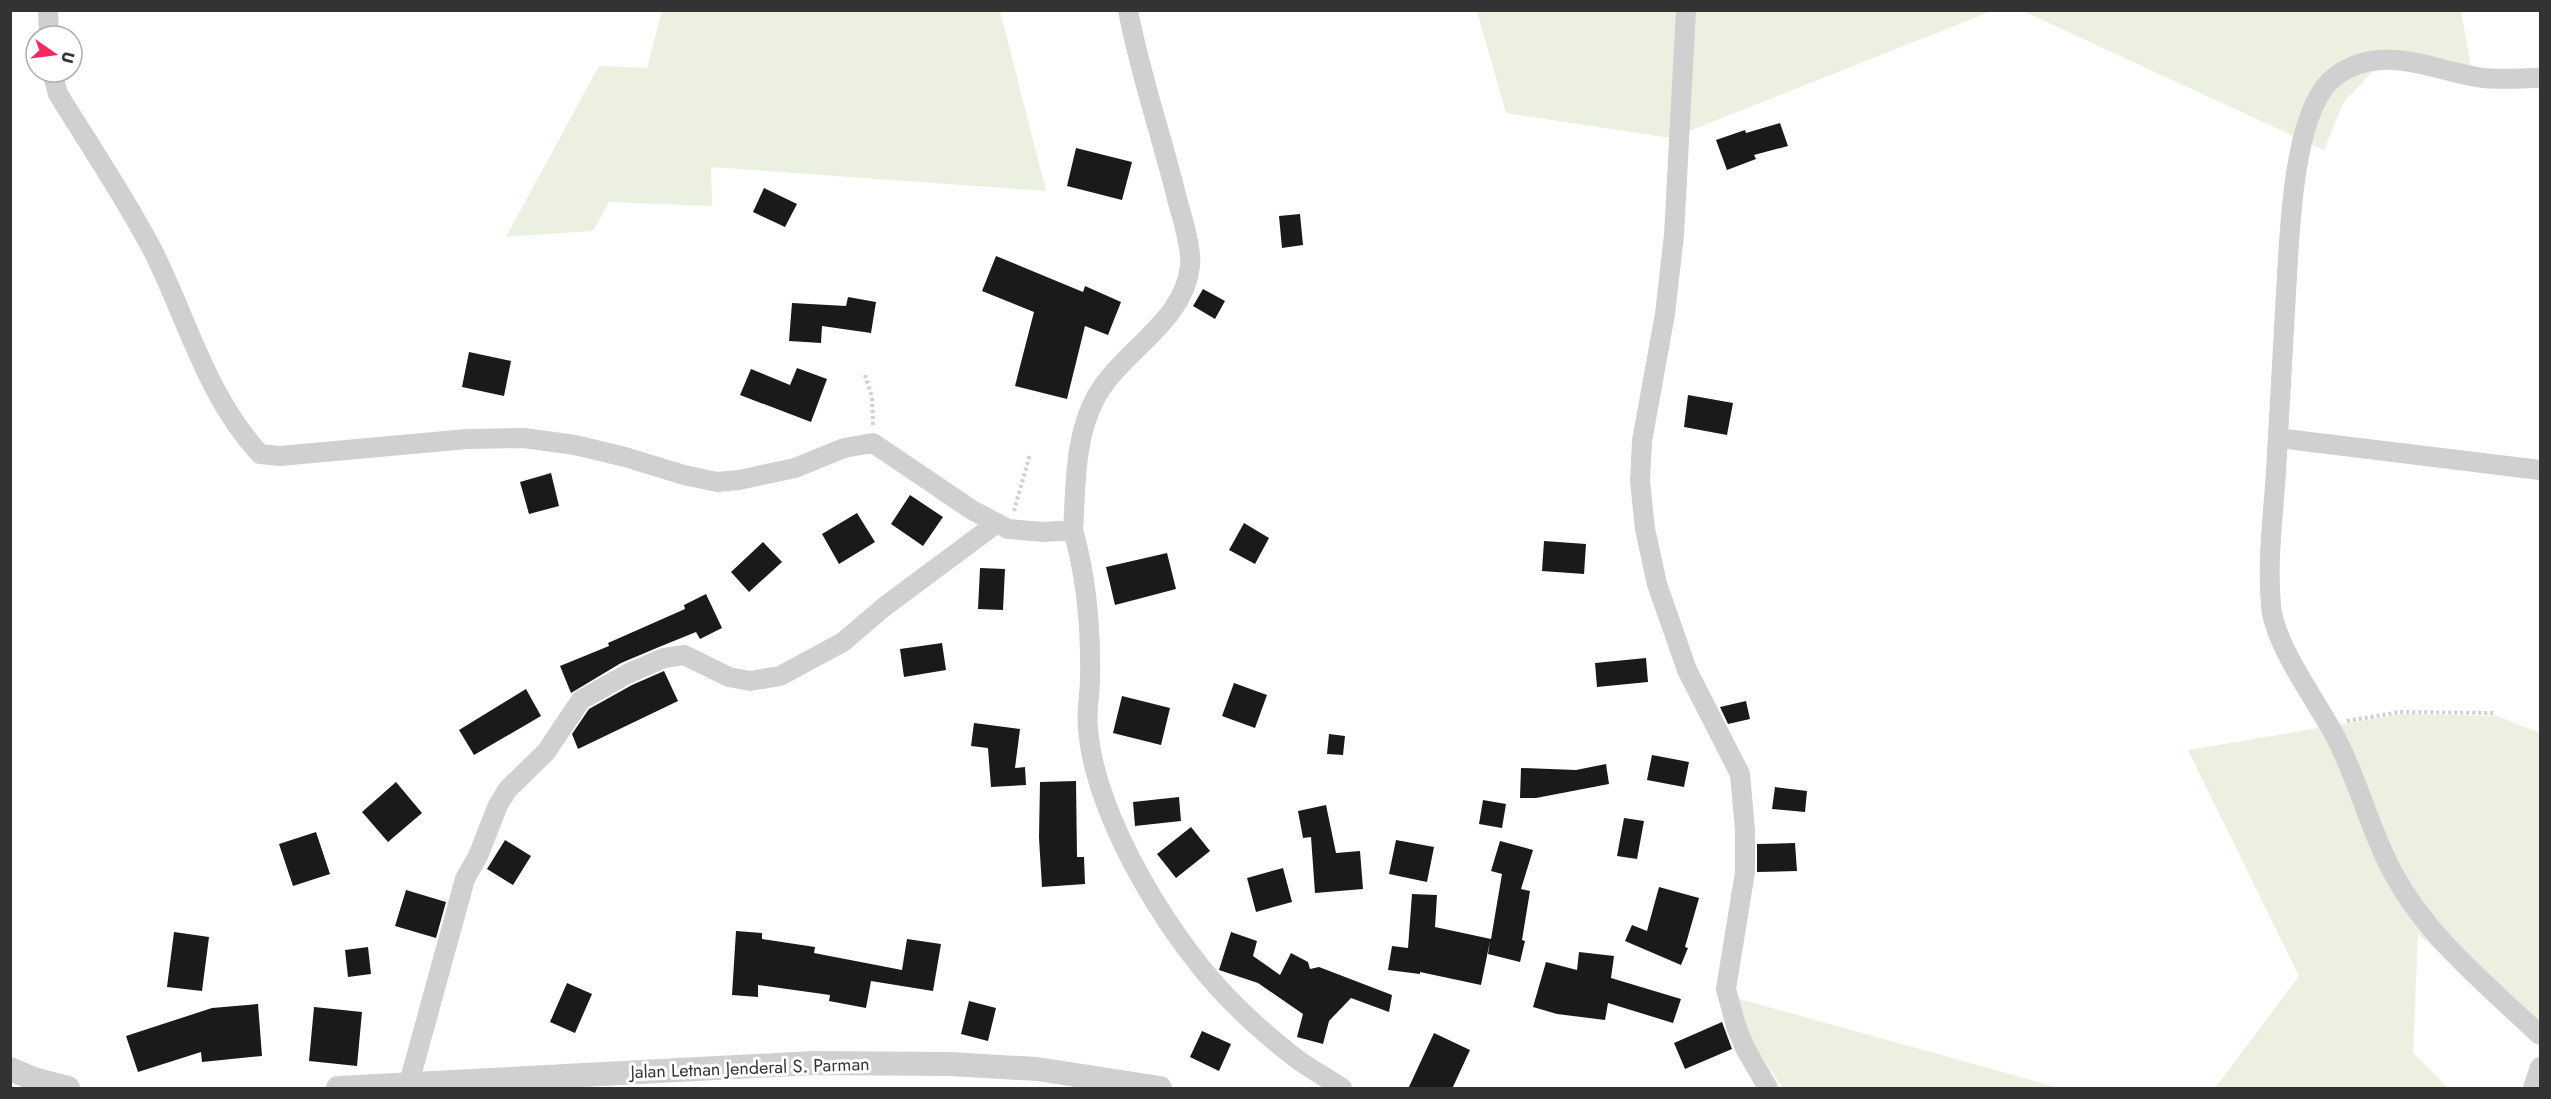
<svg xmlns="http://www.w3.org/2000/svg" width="2551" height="1099" viewBox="0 0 2551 1099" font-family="Jost,sans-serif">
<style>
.green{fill:#ecf0e0}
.building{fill:#1a1a1a}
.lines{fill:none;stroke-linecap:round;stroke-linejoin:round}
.path{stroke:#d0d0d0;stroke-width:4;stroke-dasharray:3 3;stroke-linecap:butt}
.minor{stroke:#d0d0d0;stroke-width:20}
.tertiary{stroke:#d0d0d0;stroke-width:24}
.labels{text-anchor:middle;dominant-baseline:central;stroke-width:6;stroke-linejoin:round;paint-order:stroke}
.street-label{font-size:18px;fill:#333;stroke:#fff}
</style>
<rect width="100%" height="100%" fill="#fff"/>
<path class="green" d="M662,10l338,1 46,180 -335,-24 1,39 -103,-4 -16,29 -87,6 93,-171 48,2z
M1477,11h515l-321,127 -165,-25z
M2023,11h438l12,67 -74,-16 -27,10 -29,31 -19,47z
M2402,714l95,2 43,17v312l-24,-26 -98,-85 -5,119 35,35h-233l84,-112 -111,-226z
M1718,993l342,95h-277z"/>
<path class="building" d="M1780,123l8,23 -34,9 2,4 -29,11 -11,-30 29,-10 1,3z
M1076,148l56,14 -10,38 -55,-14z
M764,188l33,16 -12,23 -32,-15z
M1300,214l3,31 -21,3 -3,-32z
M996,256l87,36 2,-6 36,16 -13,33 -23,-9 -18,73 -52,-13 19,-74 -52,-21z
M1203,289l22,12 -10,18 -22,-13z
M848,297l28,5 -5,31 -49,-7 -1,17 -32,-2 3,-38 54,3z
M469,352l42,9 -7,35 -42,-9z
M797,368l30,11 -16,43 -71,-27 11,-26 39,16z
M1688,395l45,8 -6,32 -43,-8z
M551,473l8,33 -30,8 -9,-32z
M910,495l33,22 -20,29 -32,-22z
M857,513l18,29 -36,22 -17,-30z
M1244,523l25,15 -14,26 -26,-14z
M1544,541l42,3 -2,30 -42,-3z
M763,542l19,20 -33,30 -18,-20z
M1167,553l9,36 -61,16 -9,-38z
M980,568l25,1 -2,41 -25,-1z
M706,594l16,34 -22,11 -4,-7 -37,15 -38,16 -50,30 -11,-27 49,-20 -1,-3 77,-34 -1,-4z
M942,643l4,27 -42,7 -4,-28z
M1646,658l2,24 -51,5 -2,-24z
M664,671l14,30 -100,48 -6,-15 17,-25 43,-24z
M1234,683l33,12 -12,33 -33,-12z
M526,689l15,27 -67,39 -15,-25z
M1122,696l48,12 -9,37 -48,-12z
M1746,701l4,18 -22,5 -8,-17z
M974,723l46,6 -5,39 10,-1 1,18 -35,2 -3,-39 -17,-2z
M1329,734l16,2 -2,19 -16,-1z
M1652,755l37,7 -5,25 -37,-7z
M1606,764l3,20 -73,14h-16l1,-30 55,2z
M1076,781l1,76h7l1,27 -43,3 -3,-49 1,-56z
M396,782l26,31 -34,29 -26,-30z
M1775,787l32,4 -2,21 -33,-3z
M1179,797l2,24 -46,5 -2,-24z
M1483,800l23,4 -4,24 -23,-4z
M1326,805l10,48 24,-2 3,38 -48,4 -4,-56 -8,1 -5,-27z
M1624,818l20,3 -7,38 -20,-3z
M1191,827l19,24 -34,27 -19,-24z
M316,832l14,42 -37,12 -14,-42z
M505,840l26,16 -18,29 -26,-16z
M1396,840l38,7 -7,35 -38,-8z
M1500,841l33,9 -12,39 9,2 -8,49 3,1 -5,21 -32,-8 2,-13 -9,44 -61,-13v2l-32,-4 4,-24 16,2 4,-54 25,1 -2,32 56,12 11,-65 -11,-3z
M1795,843l2,28 -40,1v-28z
M1283,868l9,34 -36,10 -9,-34z
M1659,887l40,11 -14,49 3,1 -7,17 -56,-24 7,-16 15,6z
M406,890l40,12 -10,36 -41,-12z
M736,931l26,2v6l53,8 -1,6 88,17 5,-31 34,5 -8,47 -62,-10 -5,27 -37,-7 1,-6 -72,-10v12l-26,-2z
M174,932l35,5 -7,54 -35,-4z
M1231,932l26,9 -4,15 27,19 11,-22 17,9 2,7 9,-2 73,28 -3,17 -38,-14 -22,23 -6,23 -26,-7 6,-23 -45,-31 -39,-13z
M368,947l3,27 -23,3 -3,-27z
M1579,952l35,4 -3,22 70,21 -8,24 -65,-20 -3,17 -48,-6 -24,-7 13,-45 31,8z
M567,983l25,11 -17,39 -25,-11z
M969,1001l27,7 -8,33 -27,-7z
M258,1004l4,52 -60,6 -1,-10 -63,20 -12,-36 86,-28z
M314,1007l48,5 -5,54 -48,-5z
M1722,1022l10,27 -47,20 -11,-26z
M1202,1031l29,13 -12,27 -29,-14z
M1434,1033l36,17 -18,39h-44z"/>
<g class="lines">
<path class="path" d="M865,375l7,22 1,28
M1014,511l16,-57
M2347,721l53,-9 95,1"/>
<path class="minor" d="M48,10l1,26
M1686,10l-12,225 -9,79 -23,127 -2,40 5,48 12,55 30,86 53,104 5,56v42l-19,117 10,37 9,22 23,40
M52,72l6,22c32,52 67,103 95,157 34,68 54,146 107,203l20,2 187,-17 57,-1 51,7 50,12 59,18 33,7 22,-2 56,-12 49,-20 29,-5 99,67 36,19 36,3 29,-2c14,49 18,97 17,148 0,16 -4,34 -2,50 6,89 86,219 150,280 17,17 36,33 55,48 15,12 33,21 49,32
M2540,78c-18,0 -38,2 -57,0 -49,-7 -101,-36 -147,-2 -42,29 -46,150 -49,199 -4,66 -7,131 -11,197 -3,44 -9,90 -5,133 3,40 45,95 64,131 23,43 34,92 57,135 35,66 94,113 148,164
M2278,438l262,32
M1073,530c3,-45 1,-92 23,-133 26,-47 88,-74 94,-131 2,-18 -8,-49 -13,-67 -15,-63 -37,-124 -49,-189
M409,1083l56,-204 13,-23 20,-51 10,-16 38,-37 35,-52 46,-26 37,-16 20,-3 45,22 21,4 30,-5 63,-34 41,-35 113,-84
M2533,1088l7,-21"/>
<path class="tertiary" d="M10,1069l24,10 34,9
M338,1088l475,-25 137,1 87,5 123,19"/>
</g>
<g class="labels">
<g class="street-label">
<text transform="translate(750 1068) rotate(-2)">Jalan Letnan Jenderal S. Parman</text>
</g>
</g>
<rect width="2551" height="1099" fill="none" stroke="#333333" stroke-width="24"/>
<g transform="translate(54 54) rotate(104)"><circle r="28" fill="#ffffff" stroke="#adadad" stroke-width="1.5"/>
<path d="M0-4.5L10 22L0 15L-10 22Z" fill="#f72761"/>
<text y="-9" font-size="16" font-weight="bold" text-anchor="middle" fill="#333333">U</text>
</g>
</svg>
